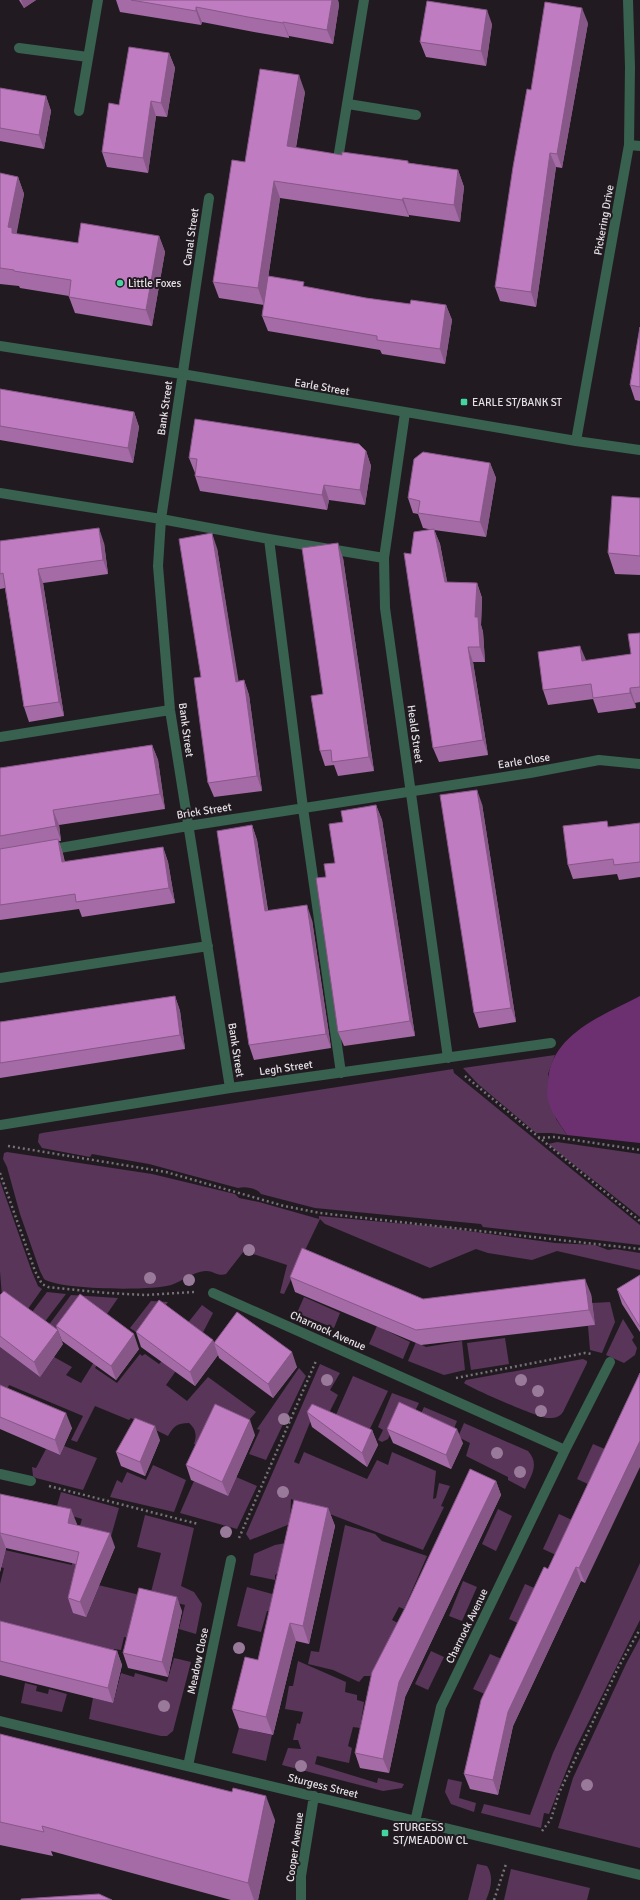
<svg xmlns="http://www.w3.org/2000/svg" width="640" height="1900" viewBox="0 0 640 1900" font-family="Signika,sans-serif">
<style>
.green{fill:#59355a}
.forest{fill:#6c2f70}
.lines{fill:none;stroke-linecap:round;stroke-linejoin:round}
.path{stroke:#777277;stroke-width:2.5;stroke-dasharray:2 3;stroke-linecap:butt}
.minor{stroke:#38614f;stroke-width:10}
.tree{fill:#9a7a9b}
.wall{fill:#a46ba6}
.shaded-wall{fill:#865787}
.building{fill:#bf7cc1;stroke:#865787}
.poi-dot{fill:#44d49f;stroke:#211b21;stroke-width:1.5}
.labels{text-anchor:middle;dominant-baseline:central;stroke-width:4;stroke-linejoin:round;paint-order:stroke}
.street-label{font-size:11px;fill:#e4e0e4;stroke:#211b21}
.poi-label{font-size:11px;fill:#e4e0e4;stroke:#211b21;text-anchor:start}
</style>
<rect width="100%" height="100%" fill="#211b21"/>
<path class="green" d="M555,1055l-7,19 8,45 11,16 -16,-2h-15l-58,-49 -15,-16z
M453,1069l1,4 186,152v20l-157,-18 -2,-3 -166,-16 -54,-14c-4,-6 -16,-8 -23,-6l-89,-24 -57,-10 -2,3 -48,-9 -4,-6 1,-8 3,-1z
M557,1142l83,12v63l-92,-73z
M7,1152l145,22 83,20 4,4 20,4 60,17v-3l120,11 116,16 40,2 13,5 7,-1 25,4v17l-83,-19 -25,9 -44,-7 -12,-4 -46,19 -105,-44 -5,-5 -36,75 -4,-1 7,-28 -43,-14 -18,23c-8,3 -13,-4 -21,-3 -12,1 -22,10 -34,14 -19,6 -112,5 -127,-6l-4,-8 -20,-57 -13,-47 -4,-8 1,-6z
M0,1181l32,91 6,14 4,3 -17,24 -23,-16 -2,-26z
M47,1292l19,2 -23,30 -14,-8z
M71,1295l47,3 -11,16 -45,19 -14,-7z
M304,1297l36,16 -6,15 -37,-15z
M151,1301l17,1 -25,35 -13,-9z
M610,1302l5,20 -13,31 -12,-3 -2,-24 7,-1 -3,-22z
M202,1305l11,8 -14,27 -16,-11z
M623,1319l11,18 -2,3 5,8 -2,7 -11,8 -18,-8z
M377,1326l33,16 -7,17 -34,-15z
M505,1338l4,26 -38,6 -4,-27z
M462,1341l3,29 -21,5 -36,-14 8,-19 10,5z
M0,1347l40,30 14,-20 18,10 -6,8 15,8 16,-26 3,3 -5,8 22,15 23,-29 2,2 3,-2 14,10 5,-5 14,9 -12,17 21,16 21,-24 48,35 -12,14 -41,21 -9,-3c3,-9 2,-15 -5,-21 -12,0 -15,3 -21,13l-37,-18 -2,2 -34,-14 -18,36 -6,-2 12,-24 -74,-31 -9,21z
M583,1359l4,2v2l-24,49c-4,6 -9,6 -16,6 -10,-1 -75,-29 -83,-35l2,-3z
M320,1364l20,9 -10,17 8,5 -9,18 -16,2 -19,47 5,2 5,-12 63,27 10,-19 11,5 4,-13 44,19 -3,28 3,-1 3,-15 11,3 -9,20 3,1 -21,43 -132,-51 -1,25 -40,16 -4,-6z
M299,1368l7,8 -40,84 -17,-6 11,-24 -3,-1z
M353,1376l35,15 -21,44 -32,-18z
M392,1393l27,10 -7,14 -12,-5 -12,27 -6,3 -4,-2 5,-10 -5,-3z
M424,1407l33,14 -6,15 -33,-16z
M464,1423l64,28c12,13 3,25 -3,38l-17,-9v-3l-42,-21 4,-13 -12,-6z
M593,1444l14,6 -17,35 -13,-6z
M64,1446l33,12 -14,32 -47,-12 -3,-2 -1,-9 4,1 10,-19 14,6z
M153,1465l33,15 -12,32 -64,-15 7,-17 5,3 5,-11 19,8z
M236,1477l21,9 -20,43 -57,-16 14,-32 34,15z
M61,1492l58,16 -9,32 -35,3 7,-24 -20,-6 -5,-7z
M498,1509l14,7 -16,35 -14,-7z
M559,1514l13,6 -16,35 -13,-6z
M145,1515l49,13 -13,58 13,6 8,12 -6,30 -17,-5 6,-24 -35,-9 11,-43 -24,-6z
M345,1525l30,9 7,7 45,15 -23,53 -5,-2 -7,13 6,3 -26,53h-8l-5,6 -26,-12 -25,-6 3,-13 8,1z
M286,1543l-5,28 -6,4v5l-25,-5 4,-21 21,-9z
M0,1549l72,16 1,-8 9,3 -5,20 63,15 -10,43 -6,-1 -3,13 -7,-1 -2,8 -112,-25v-48l4,-16 -4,-1z
M640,1563v57l-65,129 -26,65 -5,-1 -3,15 -60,-15 3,-9 46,11 23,-62z
M463,1581l14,6 -15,34 -13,-5z
M525,1584l14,6 -17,35 -13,-6z
M247,1587l29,8 -5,16h-4l-6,21 -24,-6z
M640,1638v210l-82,-20 15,-50 53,-114z
M431,1651l13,6 -16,33 -13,-6z
M490,1654l14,6 -17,35 -14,-6z
M174,1658l17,4 -18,69 -6,5h-6l-72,-17 4,-21 20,5 8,-30 13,4 1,-4 32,9z
M298,1661l48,21 -1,10 12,3v5l7,2 -4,26 -7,-1 -5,19 4,2 -3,15 -32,-7 -2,8 62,19 1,-5 26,6 -2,4 -19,3 -101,-26 6,-17 13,1 -3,-9h-5l4,-17 3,1 3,-12 -18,-3 4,-23h4z
M25,1683l12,3 -1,5 12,3 1,-5 18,5 -5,18 -41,-9z
M239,1728l33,7 -6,26 -34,-8z
M448,1779l14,3 -3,16 17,5 -2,9 -23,-8 -6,-12z
M477,1864l10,2c7,10 4,23 -1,34h-18z
M511,1869l79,19 -3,12h-83z"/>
<path class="forest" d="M640,996v147l-73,-8c-7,-11 -16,-22 -19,-35 -2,-5 0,-13 0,-18 2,-48 56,-67 92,-86z"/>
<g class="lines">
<path class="path" d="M465,1076l175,145
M538,1138l17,-1 85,13
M8,1146l158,26 118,34 36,7 320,36
M0,1173l35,98 7,13 6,3 59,6 39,2 48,-3
M456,1378l129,-25 7,1
M49,1486l149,38
M239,1538l77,-177
M542,1831l9,-12 8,-26 38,-80 21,-45 22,-39
M494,1900l12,-36"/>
<path class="minor" d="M19,48l69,9
M348,104l68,11
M79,111l19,-111
M629,145l11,1
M338,159l26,-159
M209,198l-48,321 -3,47 12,144 60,378
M0,346l182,28 394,67 64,9
M405,413l-21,145 1,50 63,450
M576,441l53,-296 1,-78 -2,-67
M0,493l161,26 108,20 115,19
M269,539l34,269 38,265
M0,737l170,-27
M48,850l140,-24 342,-53 69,-13 41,4
M0,978l208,-32
M0,1125l230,-37 321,-45
M213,1293l352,157
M0,1474l31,7
M0,1721l640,154
M188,1766l43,-206
M415,1822l26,-115 124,-257 45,-88
M301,1900v-24l13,-80"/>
</g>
<g class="tree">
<circle cx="249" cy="1250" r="6"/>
<circle cx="150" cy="1278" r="6"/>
<circle cx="189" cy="1280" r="6"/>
<circle cx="327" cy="1380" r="6"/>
<circle cx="521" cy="1380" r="6"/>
<circle cx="538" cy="1391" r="6"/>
<circle cx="541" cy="1411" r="6"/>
<circle cx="284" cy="1419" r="6"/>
<circle cx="497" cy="1453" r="6"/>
<circle cx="520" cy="1472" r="6"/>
<circle cx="283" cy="1492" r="6"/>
<circle cx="226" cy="1532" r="6"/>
<circle cx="239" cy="1648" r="6"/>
<circle cx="164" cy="1706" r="6"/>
<circle cx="301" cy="1766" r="6"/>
<circle cx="587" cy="1785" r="6"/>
</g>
<path class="wall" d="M19,0h17l-12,8z
M116,0h222l1,5 -6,39 -44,-8v2l-35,-6 -52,-10 -1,3 -81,-13z
M588,23l-26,145 -6,-1 -20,140 -36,-6 -5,-14 36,-197z
M492,24l-6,42 -60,-9 -6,-15z
M169,53l6,15 -8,49 -11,-1 -8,57 -41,-6 -5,-15 17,-47z
M0,88l46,8 5,15 -7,38 -44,-8z
M305,92l-9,56 46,7 67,8 49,7 6,17 -4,35 -51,-7v2l-129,-19 -16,107 -45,-7 -6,-16 32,-120z
M0,173l18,4 6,17 -8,40 62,9 81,-7 6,16 -13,74 -77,-13 -6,-16v-1l-49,-8 -1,-2 -19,-2z
M306,287l60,11 44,6 36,1 6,15 -7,44 -63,-10 -2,-4 -112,-19 -6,-15z
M640,327v74l-5,-1 -5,-15z
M0,389l134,23 5,15 -6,36 -133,-23z
M366,451l5,15 -6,39 -36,-5 -2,10 -127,-19 -5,-15v-3l-6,-15z
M490,463l6,15 -10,59 -52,-7 6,14 7,38 30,1 5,15 -1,27 2,7 2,30h-12l15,93 -49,7 -6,-14 -22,-194 22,-24 -10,-2 -5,-14 -5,-1 -5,-15z
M640,498v77l-25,-1 -7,-21z
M0,541l104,2 4,31 -65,9 21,133 -35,6 -5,-15 -19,-119 -5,1z
M217,548l21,133 6,-1 5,15 13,96 -48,6 -6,-14 -7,-106z
M343,558l31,213 -36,5 -4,-11 -9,1 -5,-15 3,-57z
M640,633v69l-5,1 1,5 -38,5 -5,-14 -45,6 -5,-15 43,-29 45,-7z
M152,745l6,15 7,49 -106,16 2,16h-2l4,13 2,8 98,-15 5,15 7,41 -93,14 -3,-8 -79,11v-152z
M482,804l34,218 -37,6 -5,-15z
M376,805l6,15 33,216 -71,10 -6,-14 -12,-155z
M640,823v54l-21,3 -2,-6 -44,5 -5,-14 41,-38z
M252,825l5,15 11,70 44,10 19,128 -77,12 -5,-15z
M175,996l5,15 5,38 -185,29v-56z
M640,1275v57l-18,-28 -5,-15z
M290,1277l133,22 168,-5 4,31 -174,20 -126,-53z
M0,1295l63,49 -23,33 -40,-30z
M56,1326l83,23 -23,31 -54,-39z
M136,1332l77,8 1,3 83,24 -24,31 -54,-40 -1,-3 -23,31 -54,-39z
M640,1373l-55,210 -4,-2 -68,145 -15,69 -28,-6 -6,-15 84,-205z
M0,1385l72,43 -12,27 -60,-26z
M307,1412l65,18 6,15 -11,22 -55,-40z
M387,1429l76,14 -12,26 -58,-26z
M255,1435l-27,61 -37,-16 -5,-15z
M160,1440l-15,36 -24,-10 -5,-14z
M496,1481l5,14 -96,202 -16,76 -29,-5 -5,-15z
M0,1494l77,30v1l38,22 -29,70 -13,-4 -5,-15 8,-34 -70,-16 -6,24z
M328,1508l7,18 -26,118 -13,-3 -23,94 -34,-7 -7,-19 26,-49z
M182,1611l-14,66 -40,-9 -5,-15z
M0,1621l117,30 5,14 -9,38 -113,-28z
M0,1734l275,86 -17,80h-27l-180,-49 2,5 -53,-11z"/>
<path class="shaded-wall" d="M21,0h15l-12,8z
M332,0h6l1,5 -6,39 -6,-14z
M196,7l6,15 -1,3 -5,-14z
M582,8l6,15 -26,145 -5,-14z
M487,10l5,14 -6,42 -5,-15z
M283,22l6,14v2l-6,-15z
M169,53l6,15 -8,49 -6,-14z
M299,75l6,17 -12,71 -6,-17z
M46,96l5,15 -7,38 -5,-14z
M151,101l5,15 -8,57 -5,-15z
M550,153l6,14 -20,140 -5,-15z
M458,170l6,17 -4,35 -6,-17z
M18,177l6,17 -8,43 2,7 -10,-17z
M274,181l6,17 -16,107 -6,-17z
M403,198l6,17v2l-7,-17z
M159,236l6,16 -13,74 -6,-16z
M446,305l6,15 -7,44 -5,-15z
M134,412l5,15 -6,36 -5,-15z
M366,451l5,15 -6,39 -5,-15z
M490,463l6,15 -10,59 -6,-15z
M324,485l5,15 -2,10 -5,-15z
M99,528l5,15 4,31 -5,-14z
M434,529l6,15 10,52 -5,-14z
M212,533l5,15 24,148 -5,-14z
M338,543l5,15 31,213 -5,-14z
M38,569l5,14 21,133 -5,-14z
M477,583l5,15 -1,27 2,7 2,30 -5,-15 -5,-30z
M580,646l6,14 2,16 -6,-15z
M468,647l5,15 15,93 -5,-15z
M244,680l5,15 13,96 -5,-15z
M630,688l5,15 1,5 -6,-15z
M152,745l6,15 7,49 -5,-15z
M477,790l5,14 34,218 -5,-14z
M376,805l6,15 33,216 -5,-15z
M53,810l6,15 2,16 -5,-15z
M252,825l5,15 13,85 -5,-14z
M58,839l5,15 4,23 -5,-15z
M163,847l5,15 7,41 -6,-15z
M307,905l5,15 19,128 -5,-14z
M175,996l5,15 5,38 -5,-14z
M585,1279l6,15 4,31 -6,-15z
M58,1330l5,14 -23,33 -6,-15z
M134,1334l5,15 -23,31 -5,-14z
M213,1340l5,15 -23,31 -5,-14z
M292,1352l5,15 -24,31 -5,-14z
M66,1413l6,15 -12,27 -5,-15z
M250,1420l5,15 -27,61 -6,-14z
M155,1426l5,14 -15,36 -5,-14z
M457,1429l6,14 -12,26 -5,-14z
M372,1430l6,15 -11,22 -5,-14z
M640,1441v26l-55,116 -6,-15z
M496,1481l5,14 -96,202 -16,76 -6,-14 16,-77z
M328,1508l7,18 -26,118 -6,-18z
M71,1509l6,15 -4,14 -5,-15z
M0,1533l6,15 -6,24z
M110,1533l5,14 -29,70 -6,-15z
M576,1567l5,14 -68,145 -15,69 -5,-15 15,-68z
M177,1597l5,14 -14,66 -6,-15z
M290,1623l6,18 -23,94 -7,-18z
M117,1651l5,14 -9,38 -5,-15z
M266,1796l9,24 -17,80h-4l-6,-17z"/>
<path class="building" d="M131,0h201l-5,30 -44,-8v1l-35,-6 -52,-10v4z
M427,1l60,9 -6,41 -61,-9z
M545,2l37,6 -25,146 -7,-1 -19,139 -36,-5 18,-120 14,-78 4,1z
M129,47l40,6 -8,50 -10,-2 -8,57 -41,-6 7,-49 10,2z
M260,69l39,6 -12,71 55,9v-3l66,9v2l50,7 -4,35 -51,-7 -1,2 -128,-19 -16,107 -45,-6 19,-122 13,2z
M0,88l46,8 -7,39 -39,-7z
M0,173l18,4 -10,50 4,1v5l66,10 3,-20 78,13 -13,74 -77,-13 2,-17 -57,-9v-1l-14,-2z
M268,276l36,6 -1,4 63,12 44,6 1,-4 35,5 -6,44 -63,-9v-4l-115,-20z
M640,327v60l-10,-2z
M0,389l134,23 -6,36 -128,-22z
M195,419l164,25 7,7 -6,39 -36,-5 -2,10 -127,-19 2,-17 -8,-1z
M423,452l67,11 -10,59 -62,-9 2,-12 -12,-3 6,-39z
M612,496l28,2v58l-32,-3z
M99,528l4,32 -65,9 21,133 -35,5 -21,-134 -3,1v-33z
M434,529l11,53 32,1 -2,34h3l2,30h-12l15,93 -50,8 -29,-195 7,1 3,-22z
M212,533l24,149 8,-2 13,96 -49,7 -14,-105 7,-1 -22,-138z
M338,543l31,214 -37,5 -1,-12 -11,1 -9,-55 12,-2 -21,-146z
M640,633v54l-10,1v5l-37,5 -2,-14 -48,6 -5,-38 42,-6 2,15 49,-7 -3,-20z
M152,745l8,49 -107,16 3,16 -56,10v-68z
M477,790l34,218 -37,5 -34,-218z
M376,805l34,216 -72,11 -22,-154 10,-1 -2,-13 11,-1 -6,-39 14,-2 -2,-11z
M607,821l1,6 32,-4v39l-26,3 -1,-6 -45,6 -5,-39z
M252,825l13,86 42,-6 19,129 -77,11 -32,-214z
M58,839l4,23 101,-15 6,41 -93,14 -1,-8 -75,11v-56z
M175,996l5,39 -180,28v-41z
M302,1248l121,51 162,-20 4,31 -173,20 -126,-53z
M640,1275v52l-23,-38z
M4,1291l54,39 -24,32 -34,-26v-41z
M80,1294l54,40 -23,32 -55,-40z
M159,1300l54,40 -23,32 -54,-40z
M237,1312l55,40 -24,32 -54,-41z
M640,1373v68l-61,127 -3,-1 -68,145 -15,68 -29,-6 17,-74 63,-133 4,2z
M0,1385l66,28 -11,27 -55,-23z
M399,1402l58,27 -11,26 -59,-26z
M215,1404l35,16 -28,62 -36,-17z
M312,1404l60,26 -10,23 -55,-41z
M135,1418l20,8 -15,36 -24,-10z
M470,1469l26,12 -97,201 -16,77 -28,-6 17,-81 33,-64z
M0,1494l71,15 -3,14 42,10 -30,69 -12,-4 11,-46 -79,-19v1z
M294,1500l34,8 -25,118 -13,-3 -24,94 -34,-8 13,-52 13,3z
M139,1588l38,9 -15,65 -39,-9z
M0,1621l117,30 -9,37 -108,-27z
M0,1734l232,58 1,-4 33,8 -18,87 -206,-57 2,6 -44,-10z
M99,1894l13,6h-91v-1z"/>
<g class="poi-dot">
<circle cx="120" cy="283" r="4"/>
<rect x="460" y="398" width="8" height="8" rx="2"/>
<rect x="381" y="1829" width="8" height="8" rx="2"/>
</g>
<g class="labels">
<g class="street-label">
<text transform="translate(604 220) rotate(-80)">Pickering Drive</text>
<text transform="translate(191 237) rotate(-82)">Canal Street</text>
<text transform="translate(322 387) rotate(10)">Earle Street</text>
<text transform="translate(165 408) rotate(-82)">Bank Street</text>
<text transform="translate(186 730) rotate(82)">Bank Street</text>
<text transform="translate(415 734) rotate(82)">Heald Street</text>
<text transform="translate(524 761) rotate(-9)">Earle Close</text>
<text transform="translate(204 811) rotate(-9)">Brick Street</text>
<text transform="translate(236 1050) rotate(81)">Bank Street</text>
<text transform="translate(286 1068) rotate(-8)">Legh Street</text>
<text transform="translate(328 1331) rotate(24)">Charnock Avenue</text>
<text transform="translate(467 1626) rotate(-64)">Charnock Avenue</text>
<text transform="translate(198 1661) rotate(-78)">Meadow Close</text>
<text transform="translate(323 1786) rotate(14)">Sturgess Street</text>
<text transform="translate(295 1847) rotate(-82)">Cooper Avenue</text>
</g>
<g class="poi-label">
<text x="128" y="283">Little Foxes</text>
<text x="472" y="402">EARLE ST/BANK ST</text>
<text x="393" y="1827">STURGESS<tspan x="393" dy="13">ST/MEADOW CL</tspan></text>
</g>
</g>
</svg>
